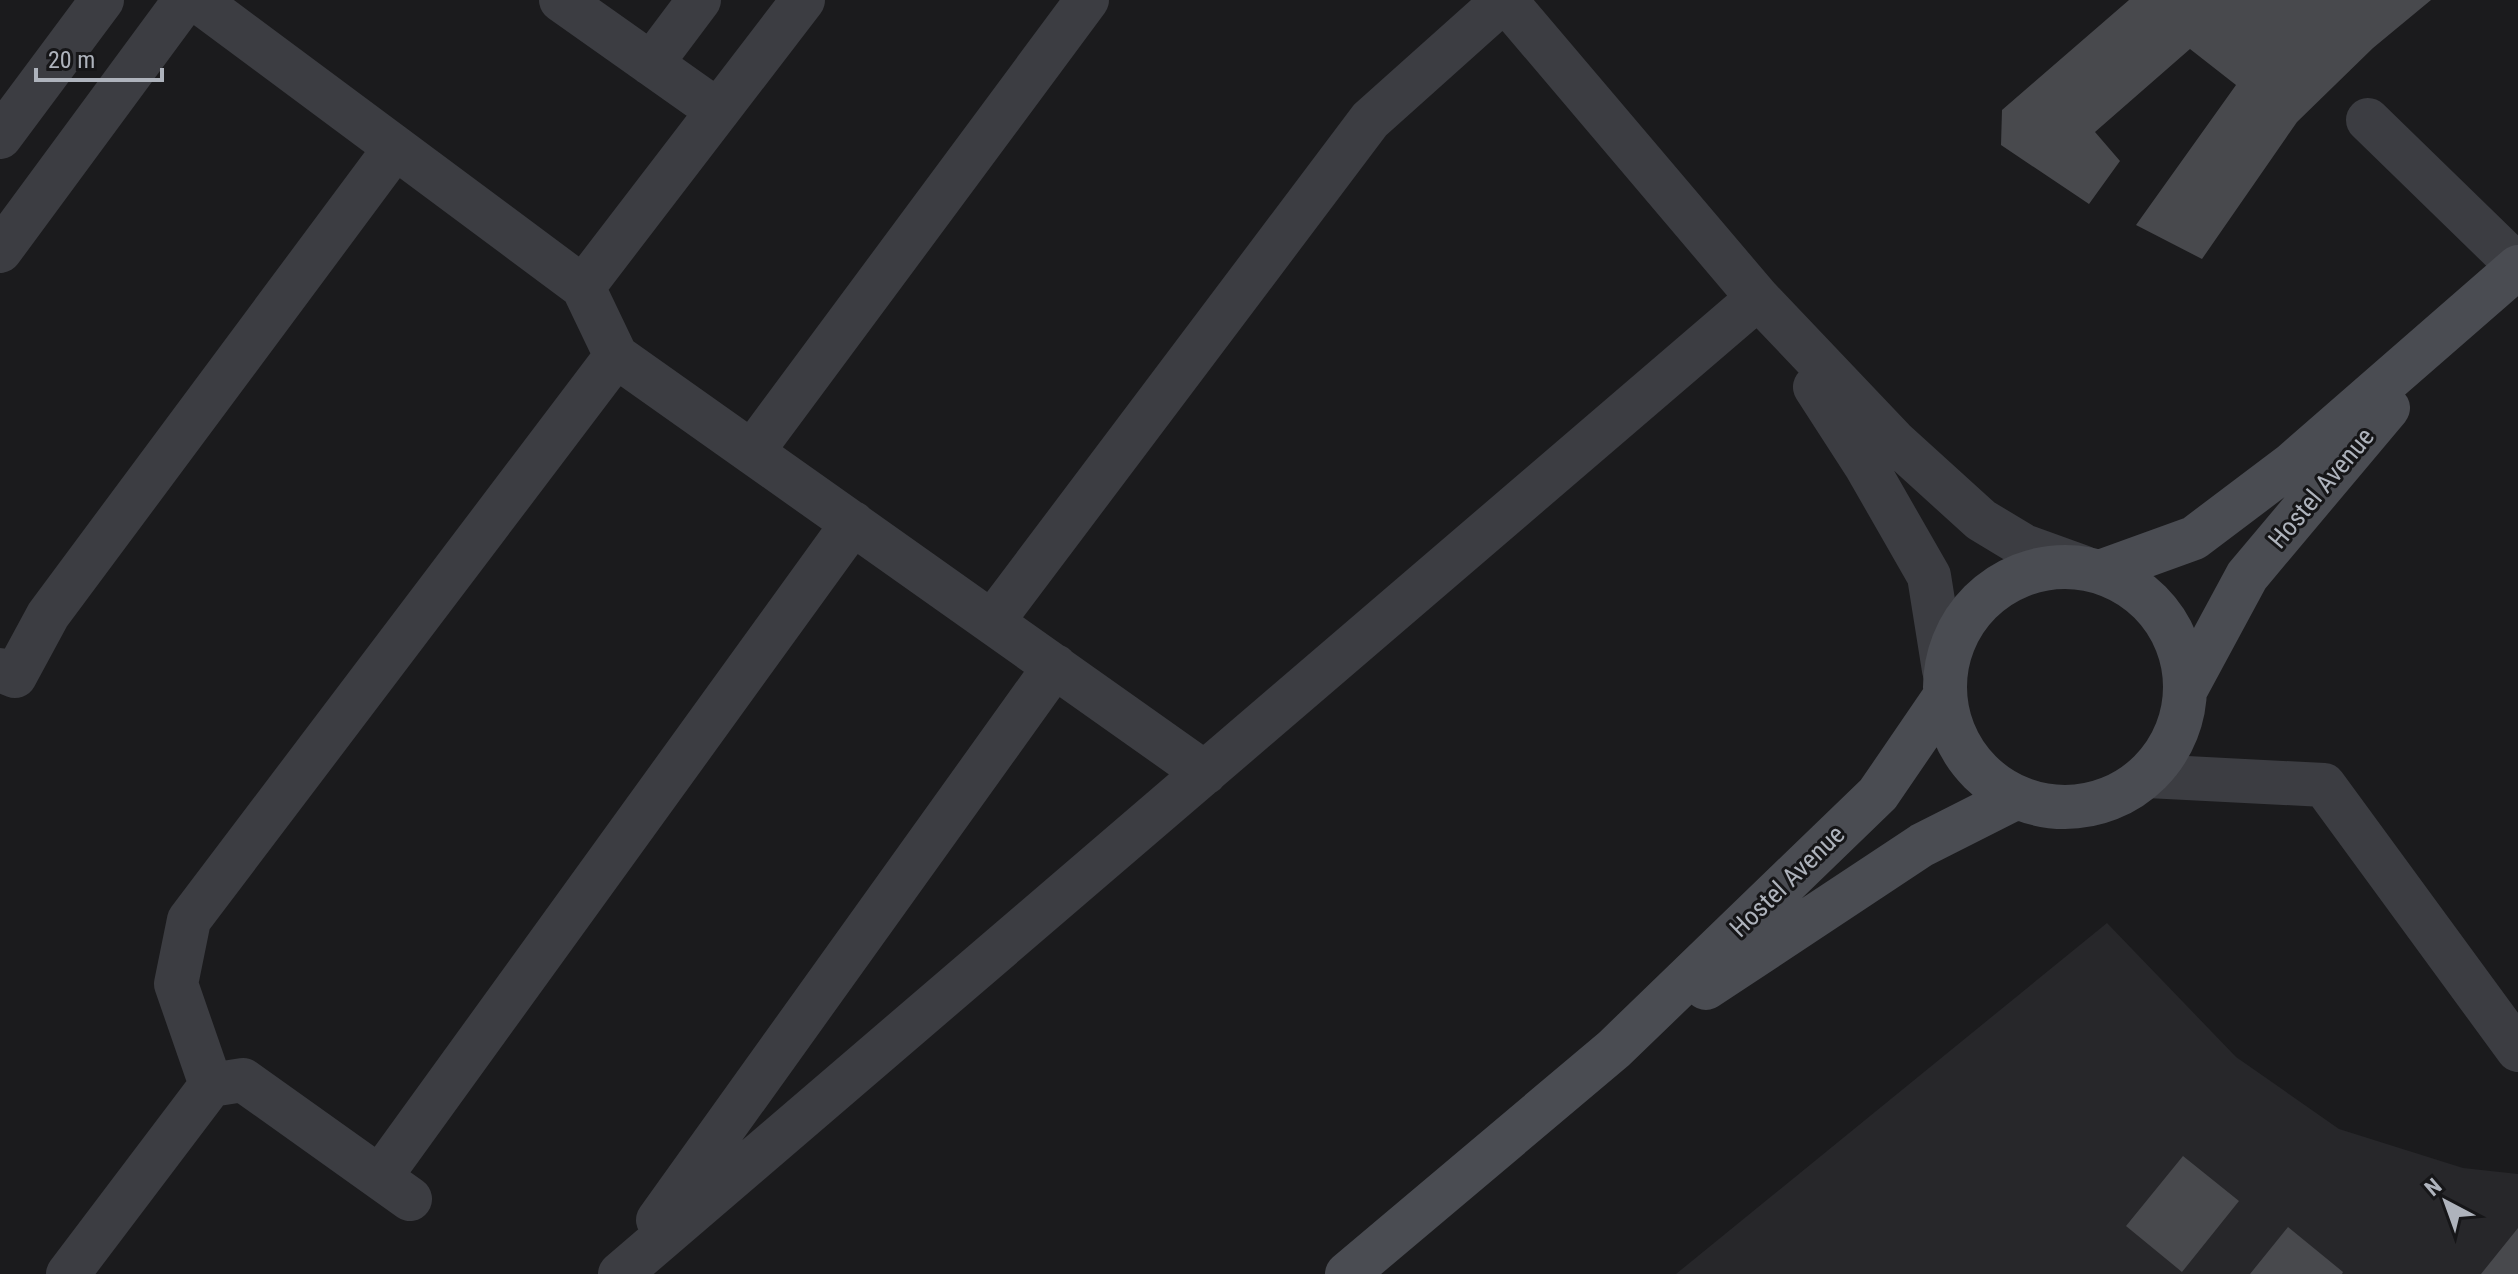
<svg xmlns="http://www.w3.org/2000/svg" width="2518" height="1274" viewBox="0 0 2518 1274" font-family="'Roboto Condensed',sans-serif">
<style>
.built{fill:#27272a}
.building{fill:#48494d}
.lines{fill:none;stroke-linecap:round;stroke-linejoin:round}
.street{stroke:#3c3d42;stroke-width:44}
.secondary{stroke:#4a4c52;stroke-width:44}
.labels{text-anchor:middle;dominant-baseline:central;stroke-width:6;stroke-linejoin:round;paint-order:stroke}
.street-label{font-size:26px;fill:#aeb3bc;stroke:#161618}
</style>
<rect width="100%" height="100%" fill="#1b1b1d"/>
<path class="built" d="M2107,923l129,134 103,72 124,39 55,6v100h-842z"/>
<path class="building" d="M2129,0h302l-58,48 -76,74 -95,137 -66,-34 100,-140 -46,-36 -95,83 25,29 -31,43 -88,-59 1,-35z
M2183,1156l56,45 -57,71 -56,-46z
M2288,1227l55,45 -1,2h-92z
M2518,1228v46h-37z"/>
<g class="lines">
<path class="street" d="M197,0l386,287 33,69 589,417
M561,0l157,111
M1505,0l253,298 136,143 87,79 43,26 58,21
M651,64l48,-64
M2368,120l150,146
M0,137l102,-137
M0,251l185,-251
M583,287l220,-287
M1815,387l51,79 63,110 15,94
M752,452l335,-452
M992,622l378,-502 134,-120
M0,670l15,6 33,-61 347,-467
M2148,776l176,9 194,265
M211,1085l-35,-101 13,-64 427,-564
M380,1177l473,-654
M658,1220l397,-554
M68,1274l143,-189 32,-5 167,119
M620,1274l1138,-976"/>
<path class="secondary" d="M1945 687a120 120 0 1 1 240 0a120 120 0 1 1-240 0Z
M2100,572l94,-34 98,-74 226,-197
M2186,689l61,-113 141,-168
M1706,988l216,-143 93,-47
M1347,1274l267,-225 264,-255 65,-95"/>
</g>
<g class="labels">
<g class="street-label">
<text transform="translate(2321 488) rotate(-50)">Hostel Avenue</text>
<text transform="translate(1787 881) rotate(-44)">Hostel Avenue</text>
</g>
</g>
<g transform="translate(2446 1202) rotate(319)" stroke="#161618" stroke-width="6" paint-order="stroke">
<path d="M0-6L14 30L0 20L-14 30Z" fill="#aeb3bc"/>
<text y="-12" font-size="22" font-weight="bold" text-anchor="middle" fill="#aeb3bc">N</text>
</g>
<path d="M36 68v12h126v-12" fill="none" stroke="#aeb3bc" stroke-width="4"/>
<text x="48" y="68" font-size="24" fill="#aeb3bc" stroke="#161618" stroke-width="6" paint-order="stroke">20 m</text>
</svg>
